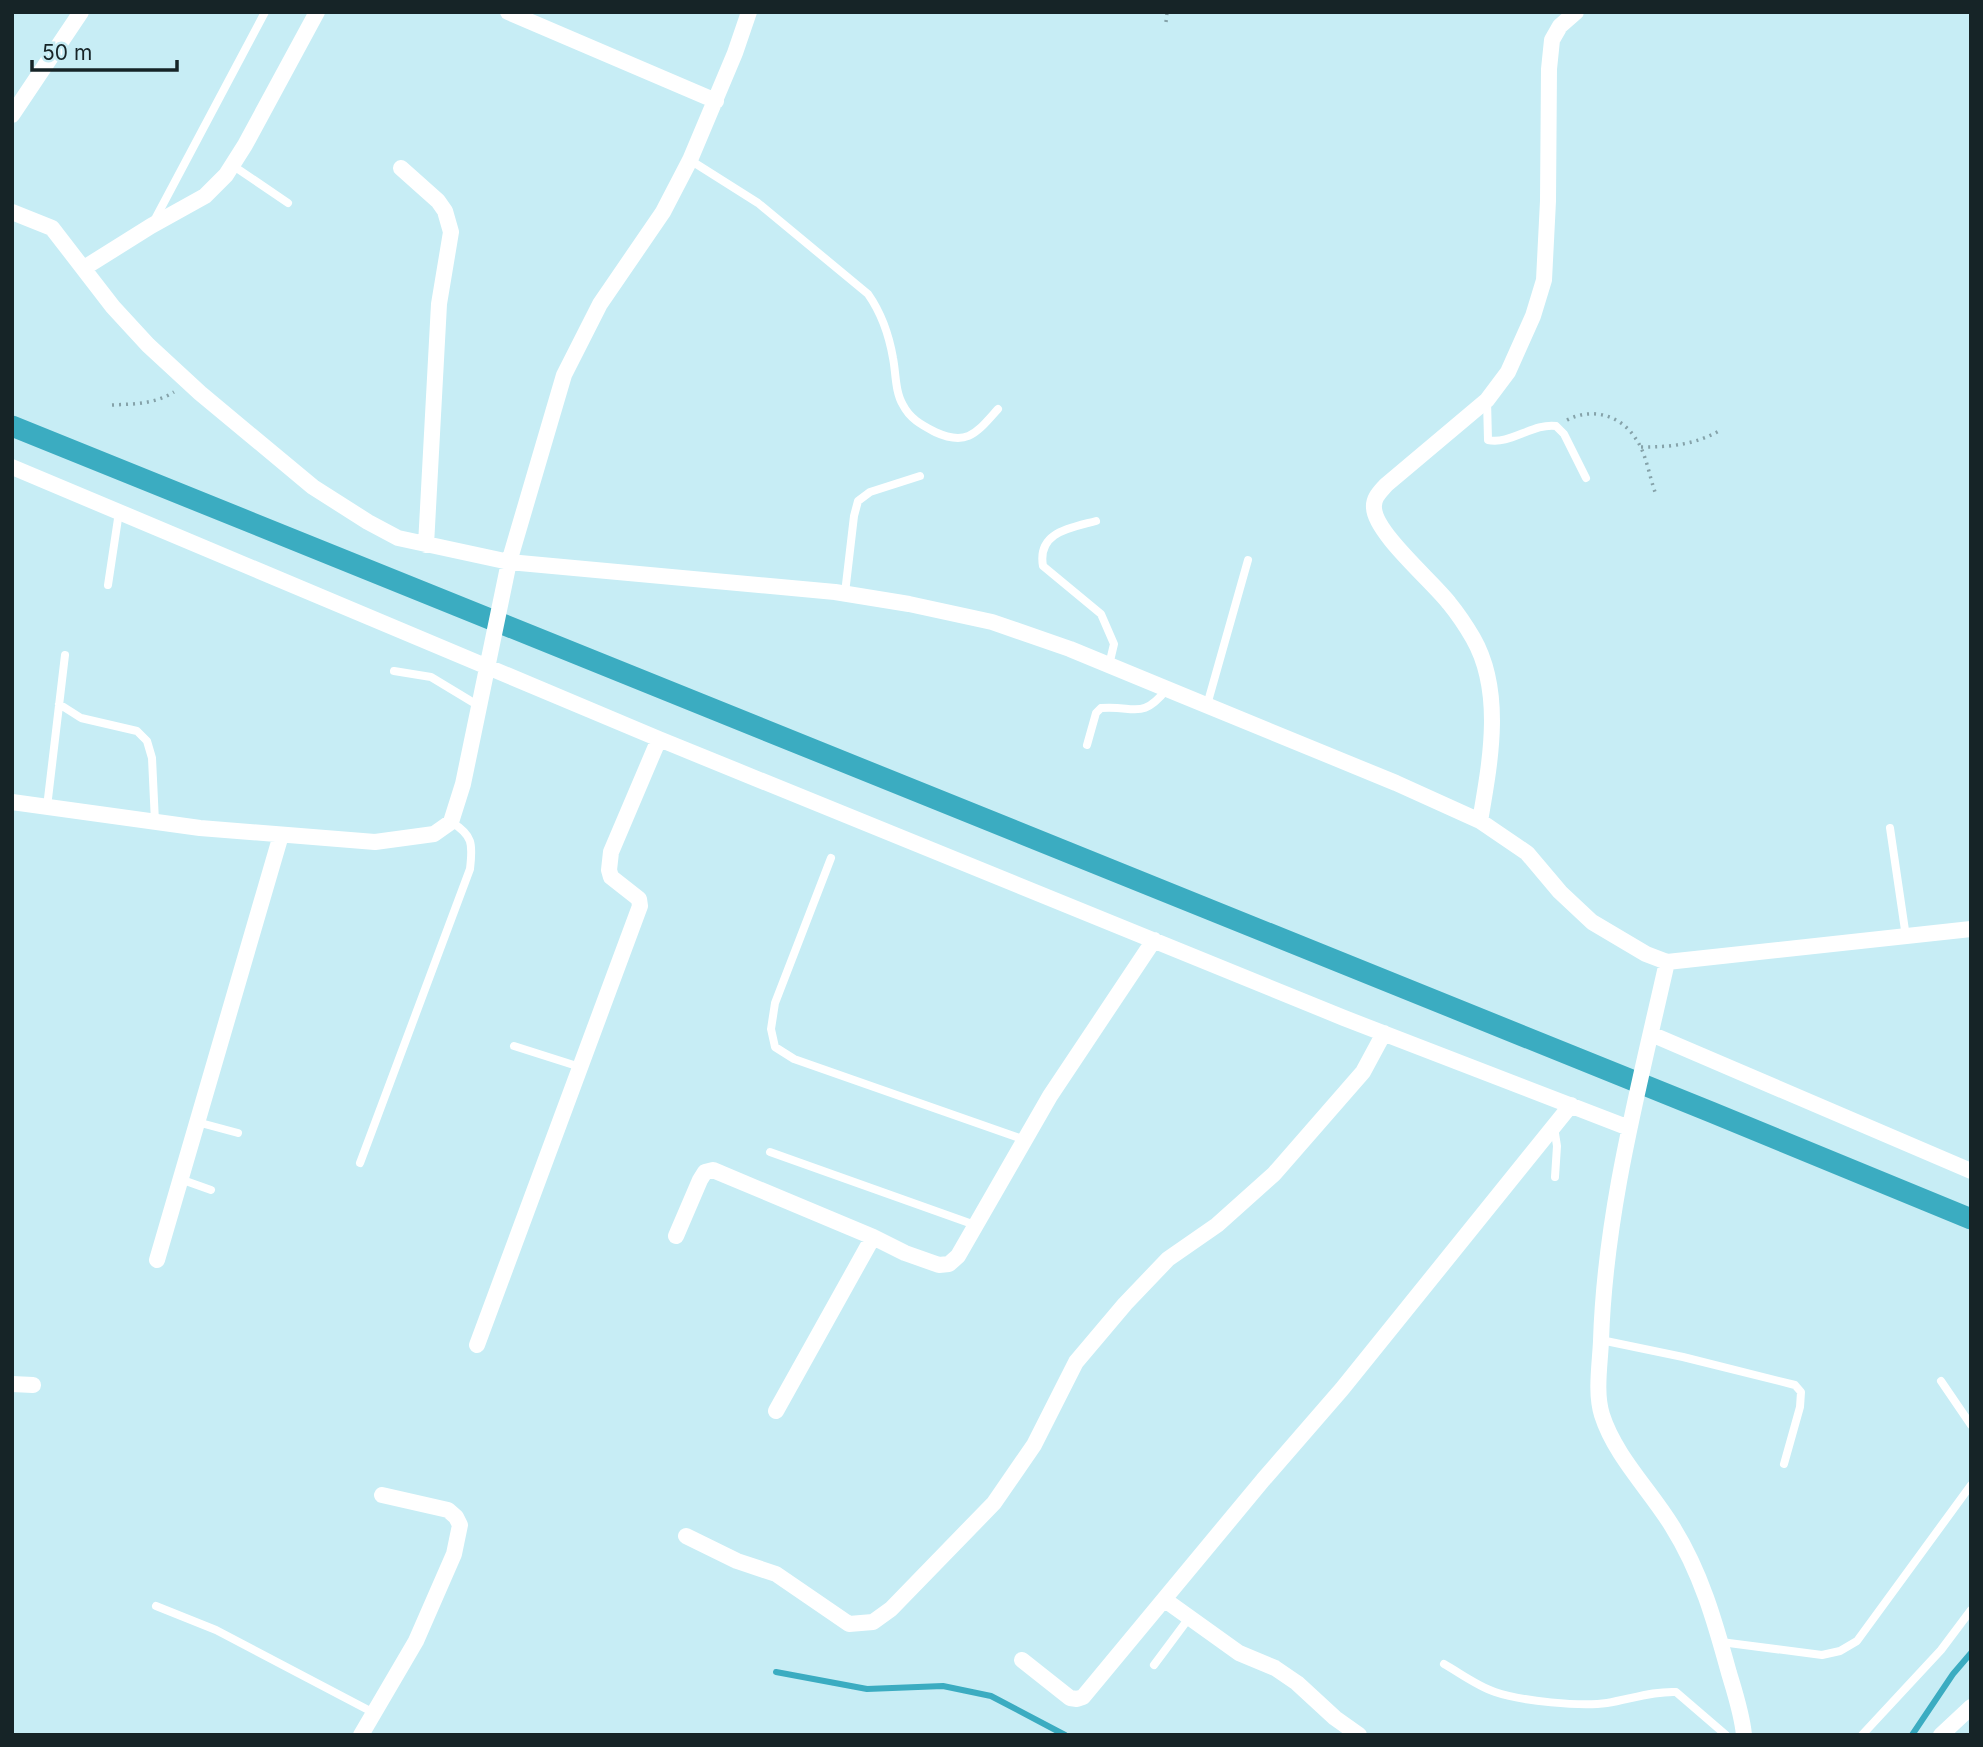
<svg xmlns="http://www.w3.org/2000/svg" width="1983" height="1747" viewBox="0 0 1983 1747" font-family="Inter,sans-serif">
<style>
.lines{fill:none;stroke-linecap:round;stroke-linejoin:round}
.stream{stroke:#3bacc1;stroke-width:6}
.canal{stroke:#3bacc1;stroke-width:21}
.path{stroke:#85a2a9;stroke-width:3.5;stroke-dasharray:2 5;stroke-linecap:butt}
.service{stroke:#fff;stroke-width:8}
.minor{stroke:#fff;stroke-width:16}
</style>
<rect width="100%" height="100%" fill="#c7edf5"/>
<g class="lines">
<path class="stream" d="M776,1672l91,17 76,-3 48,10 74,39
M1912,1735l41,-61 18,-21"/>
<path class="canal" d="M12,426l1699,686 260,107"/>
<path class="path" d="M1166,22l1,-10
M112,405c22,-1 43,-1 62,-13
M1567,420c25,-13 54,-5 69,19 10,14 13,36 19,53
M1641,447c29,0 53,-2 78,-16"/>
<path class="service" d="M690,160l68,43 110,91c14,20 21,41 25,64 3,15 2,34 10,47 7,14 19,20 32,27 33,15 42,0 63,-23
M232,165l56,38
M153,223l112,-211
M1487,400l1,40c22,5 45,-17 68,-14l8,8 22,44
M1096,521c-26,7 -59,11 -53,45l58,48 13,30 -5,21
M108,585l11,-73
M845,593l9,-77 4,-15 12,-9 50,-16
M394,671l37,6 48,29
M59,704l22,14 56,13 10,10 5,17 3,64
M1207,705l41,-145
M1087,745l9,-32 5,-5c34,-3 40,13 66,-19
M47,807l18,-152
M1890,828l16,109
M831,858l-56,145 -4,26 4,18 19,12 231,81
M514,1046l66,21
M197,1122l41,11
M1554,1127l3,19 -2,31
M770,1152l205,73
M360,1163l110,-294c3,-25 3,-34 -19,-47
M180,1179l31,11
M1601,1340l82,17 112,28 6,7 -1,15 -16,57
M1941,1381l30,44
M156,1606l60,24 158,83
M1721,1642l101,13 18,-4 17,-10 114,-156
M1444,1664c16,9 33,22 51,28 26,9 86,15 112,11 24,-4 46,-12 69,-11l50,43
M1154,1665l35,-47
M1862,1735l79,-85 30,-40"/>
<path class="minor" d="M508,12l208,89
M12,115l69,-103
M401,168l37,33 7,10 6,21 -12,72 -13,241
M12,212l40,16 61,79 35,38 52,48 113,94 55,35 30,16 111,24 326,30 74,12 83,18 78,27 97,40 229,94 84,38 47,32 33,39 32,30 54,32 21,8 304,-33
M84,268l67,-42 54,-30 21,-21 19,-30 72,-133
M12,467l647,272 685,279 285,110
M12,802l188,26 175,14 59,-8 17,-12 12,-38 46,-222 55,-187 36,-71 63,-92 27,-52 45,-107 14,-41
M1480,821c10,-58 24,-129 -7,-183 -7,-12 -15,-24 -24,-35 -17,-22 -74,-70 -75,-95 -1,-10 6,-16 12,-23l101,-85 21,-28 25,-56 11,-36 4,-79 1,-132 3,-29 8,-14 16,-14
M1667,962c-28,125 -62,250 -66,379 -1,23 -6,52 1,74 13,41 48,75 70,111 29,46 43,96 57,147 6,20 13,41 15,62
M1651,1034l320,137
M676,1236l24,-56 5,-8 8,-2 160,67 32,16 34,12 10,-1 9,-8 92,-160 104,-156
M157,1260l124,-425
M477,1345l163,-439 -1,-7 -28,-22 -2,-7 2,-18 48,-113
M12,1384l21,1
M776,1411l97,-174
M686,1536l51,25 39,13 73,50 24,-2 18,-13 103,-106 40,-58 42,-83 49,-58 43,-45 49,-34 57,-51 89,-102 21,-39
M1165,1600l74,53 36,15 22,15 38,35 24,17
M1022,1660l48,38 7,1 6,-2 180,-217 79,-91 229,-284
M361,1735l55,-94 38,-87 6,-29 -4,-8 -8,-7 -66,-15
M1941,1735l30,-28"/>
</g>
<rect width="1983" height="1747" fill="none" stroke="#162427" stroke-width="28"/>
<path d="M32 60v10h145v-10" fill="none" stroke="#162427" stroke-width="3.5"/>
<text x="42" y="60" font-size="21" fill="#162427" stroke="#c7edf5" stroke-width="5" paint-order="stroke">50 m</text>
</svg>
